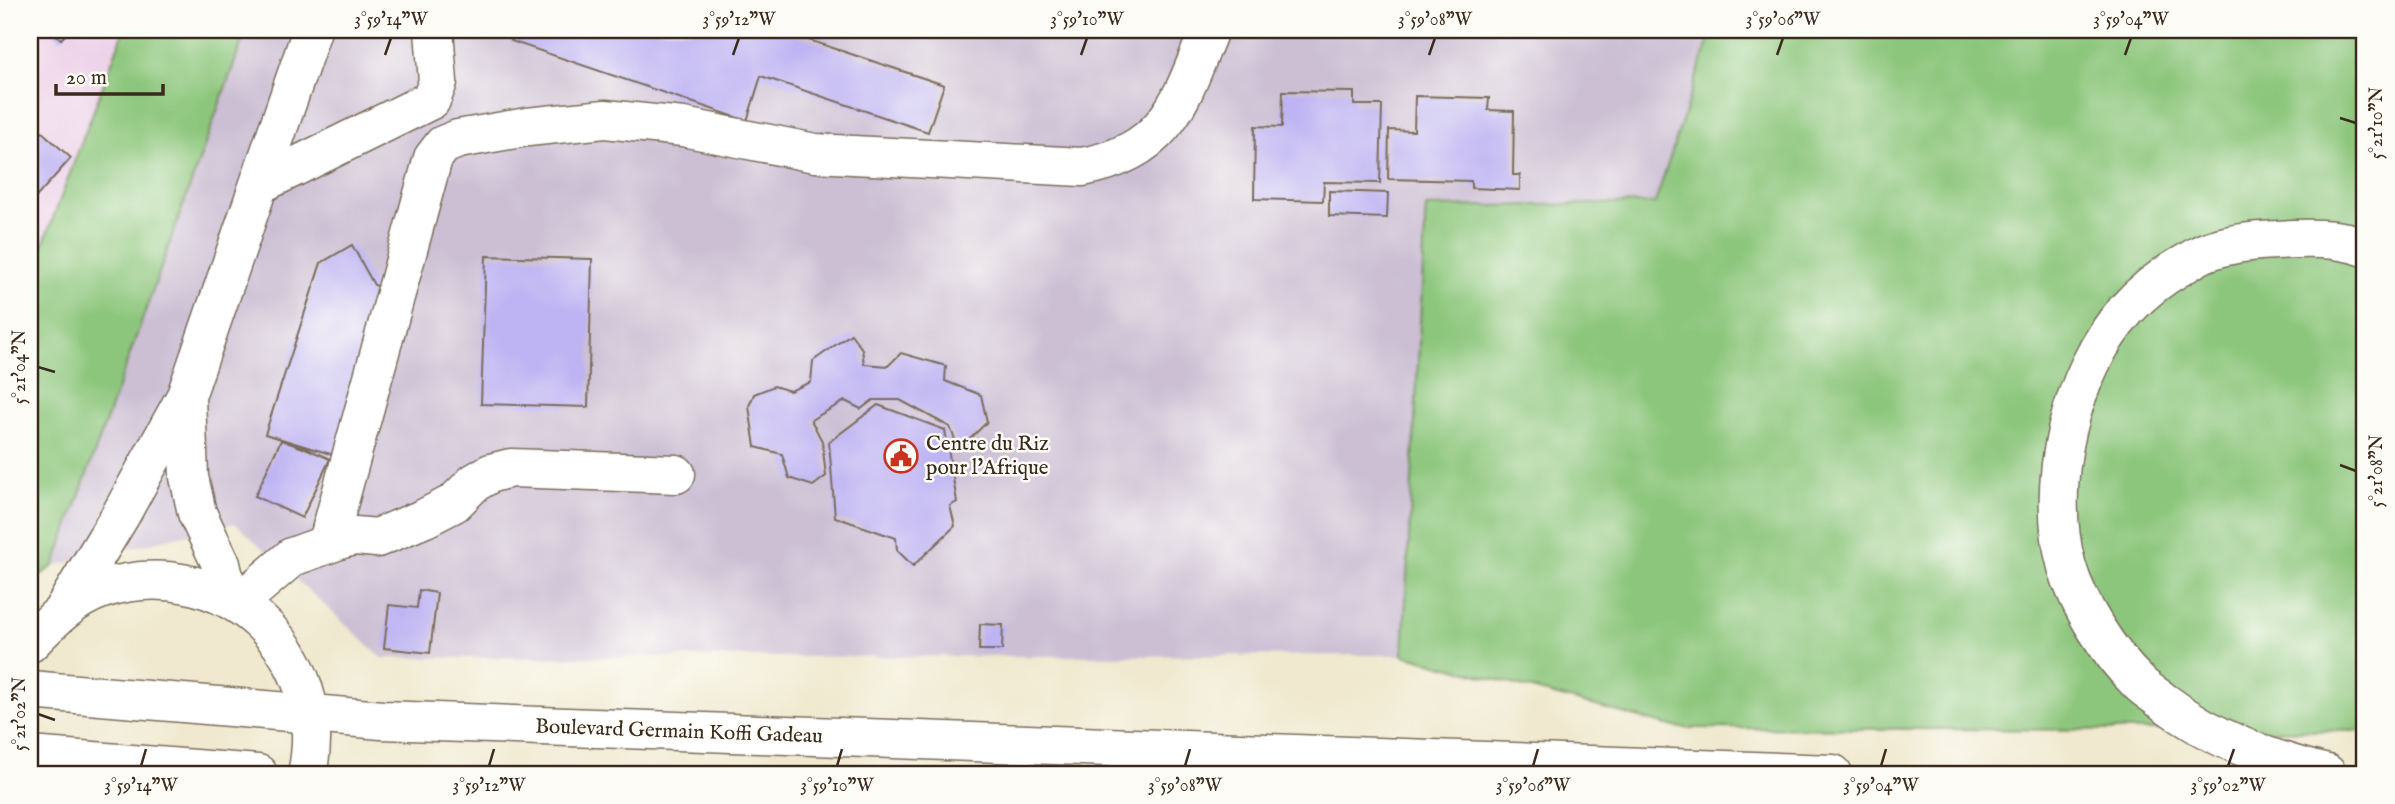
<svg xmlns="http://www.w3.org/2000/svg" width="2395" height="804" viewBox="0 0 2395 804" font-family="'IM FELL English',serif">
<style>
.built{fill:#edd1e9}
.industrial{fill:#ccbfd4}
.green{fill:#8cc67b;stroke:#64784c;stroke-width:2}
.building{fill:#beb3f3}
.lines{fill:none;stroke-linecap:round;stroke-linejoin:round}
.minor-casing{stroke:#7a6d5c;stroke-width:41}
.major-casing{stroke:#7a6d5c;stroke-width:41}
.highway-casing{stroke:#7a6d5c;stroke-width:41}
.minor{stroke:#fff;stroke-width:38}
.major{stroke:#fff;stroke-width:38}
.highway{stroke:#fff;stroke-width:38}
.ticks{fill:none;stroke:#3b2a1e;stroke-width:2.5}
.labels{text-anchor:middle;dominant-baseline:central;stroke-width:5;stroke-linejoin:round;paint-order:stroke}
.poi-label{font-size:21px;fill:#3b2a1e;stroke:#fdfcf7;text-anchor:start}
.street-label{font-size:21px;fill:#3b2a1e;stroke:#fdfcf7}
.neatline{fill:none;stroke:#3b2a1e;stroke-width:2.5}
.ticks-label{font-size:18px;text-anchor:middle;fill:#3b2a1e}
</style>
<rect width="100%" height="100%" fill="#fdfcf7"/>
<filter id="ink" filterUnits="userSpaceOnUse"><feTurbulence type="fractalNoise" baseFrequency=".0143" numOctaves="2"/><feDisplacementMap in="SourceGraphic" scale="14" xChannelSelector="R" yChannelSelector="G"/><feConvolveMatrix kernelMatrix="1 2 1 2 8 2 1 2 1" color-interpolation-filters="sRGB"/></filter>
<filter id="wash" filterUnits="userSpaceOnUse"><feTurbulence type="fractalNoise" baseFrequency=".00686" numOctaves="4" result="noise"/><feDisplacementMap in="SourceGraphic" scale="28" xChannelSelector="R" yChannelSelector="G"/><feGaussianBlur stdDeviation="1.57" result="paint"/><feColorMatrix in="noise" values="0 0 0 0 0 0 0 0 0 0 0 0 0 0 0 0 0 1.4 0 .05"/><feComposite in="paint" operator="in"/></filter>
<g filter="url(#wash)">
<rect width="100%" height="100%" fill="#f0e9cf"/>
<path class="built" d="M30,30h94l-94,249z"/>
<path class="industrial" d="M246,30h1466l-57,173 -229,4 -23,448 -1021,3 -147,-135 -181,43z"/>
<path class="green" d="M124,30h122l-192,536 -24,16v-303z
M1712,30h653v701l-687,-3 -275,-73 23,-448 229,-4z"/>
<g id="blocks">
<path class="building" d="M51,30h19l-9,9z
M515,30h264l165,55 -16,47 -167,-56 -14,45 -236,-80z
M1283,91l71,1v13h28l-2,78 -56,-1 -1,19 -69,-2 1,-73 27,1z
M1415,96l74,2 -1,12 26,1 -1,64h7v15l-49,-2v-7l-83,-2 1,-49 25,1z
M30,121l41,37 -41,46z
M1329,191l59,2 -1,25 -58,-2z
M352,245l22,40 26,8 -50,167 -85,-26 56,-171z
M486,256l106,3 -4,148 -107,-3z
M851,334l11,15 2,15 24,2 13,-13 45,13 -1,15 36,14 6,27 -28,28 -9,-23 -50,-27h-27l-12,9 -16,-8 -34,19 11,21 4,35 -13,10 -24,-8 -7,-24 -27,-7 -6,-41 5,-12 20,-8 16,5 21,-9 2,-21z
M878,405l67,25 12,72 -7,4 5,20 -42,40 -16,-16 -1,-12 -61,-21 -6,-75z
M281,440l22,8v-1l27,12 -28,59 -47,-22z
M419,590l18,3 -7,60 -46,-5 5,-43 28,3z
M980,624l23,1 -1,25h-23z"/>
</g>
</g>
<g filter="url(#ink)">
<use href="#blocks" fill-opacity="0" stroke="#7a6d5c" stroke-width="2"/>
<g class="lines">
<defs>
<path id="minor" d="M260,184l171,-84 7,-18 -4,-52
M186,398l3,79 8,36 24,51 8,35
M328,542l105,-384 10,-13 15,-6 69,-12 78,-8 78,8 132,26 267,14c86,-16 98,-65 127,-137
M237,604l55,-47 50,-18 13,-3 22,2 48,-20 29,-15 20,-20 17,-10 20,-5 165,6
M63,610l57,-94 66,-120 126,-366
M30,643c21,-22 43,-44 72,-54 120,-39 232,63 205,185"/>
<path id="major" d="M30,690l352,30 1451,54
M30,756l228,18"/>
<path id="highway" d="M2327,774c-60,-15 -114,-35 -163,-72 -8,-6 -18,-12 -25,-19 -29,-28 -61,-78 -72,-116 -23,-82 3,-195 60,-258 15,-17 35,-32 54,-43 9,-5 18,-12 28,-15 21,-8 45,-10 67,-11 29,-2 62,-3 89,7"/>
</defs>
<use href="#minor" class="minor-casing"/>
<use href="#major" class="major-casing"/>
<use href="#highway" class="highway-casing"/>
<use href="#minor" class="minor"/>
<use href="#major" class="major"/>
<use href="#highway" class="highway"/>
</g>
</g>
<path class="ticks" d="M385,55l6,-17M733,55l6,-17M1081,55l6,-17M1429,55l6,-17M1777,55l6,-17M2125,55l6,-17M2340,118l16,5M38,367l17,5M2340,465l16,6M38,714l17,6M141,766l5,-17M489,766l5,-17M837,766l5,-17M1185,766l5,-17M1533,766l5,-17M1881,766l5,-17M2228,766l6,-17"/>
<defs>
<symbol id="civic-ring" viewBox="-11 -11 22 22"><circle r="9.5" fill="#fdfcf7" stroke="#c8321e" stroke-width="1.5"/><path d="M-.6-6.5H3V-4.5H.6V-3L4-1V1h2V6H-6V1h2V-1L-.6-3ZM-1.2 2.5V6h2.4V2.5Z" fill="#c8321e"/></symbol>
</defs>
<g fill-rule="evenodd">
<use href="#civic-ring" x="882" y="437" width="38" height="38"/>
</g>
<g class="labels">
<g class="poi-label">
<text x="926" y="444">Centre du Riz<tspan x="926" dy="24">pour l'Afrique</tspan></text>
</g>
<g class="street-label">
<text transform="translate(679 732) rotate(2)">Boulevard Germain Koffi Gadeau</text>
</g>
</g>
<rect width="2395" height="804" fill="none" stroke="#fdfcf7" stroke-width="77"/>
<path d="M56 84v10h107v-10" fill="none" stroke="#3b2a1e" stroke-width="3.5"/>
<text x="66" y="84" font-size="21" fill="#3b2a1e" stroke="#fdfcf7" stroke-width="5" paint-order="stroke">20 m</text>
<rect x="38" y="38" width="2318" height="728" class="neatline"/>
<g class="ticks-label">
<text x="391" y="25">3°59'14"W</text>
<text x="739" y="25">3°59'12"W</text>
<text x="1087" y="25">3°59'10"W</text>
<text x="1435" y="25">3°59'08"W</text>
<text x="1783" y="25">3°59'06"W</text>
<text x="2131" y="25">3°59'04"W</text>
<text transform="translate(2376 123) rotate(-90)" y="6">5°21'10"N</text>
<text transform="translate(19 367) rotate(-90)" y="6">5°21'04"N</text>
<text transform="translate(2376 471) rotate(-90)" y="6">5°21'08"N</text>
<text transform="translate(19 714) rotate(-90)" y="6">5°21'02"N</text>
<text x="141" y="791">3°59'14"W</text>
<text x="489" y="791">3°59'12"W</text>
<text x="837" y="791">3°59'10"W</text>
<text x="1185" y="791">3°59'08"W</text>
<text x="1533" y="791">3°59'06"W</text>
<text x="1881" y="791">3°59'04"W</text>
<text x="2228" y="791">3°59'02"W</text>
</g>
</svg>
